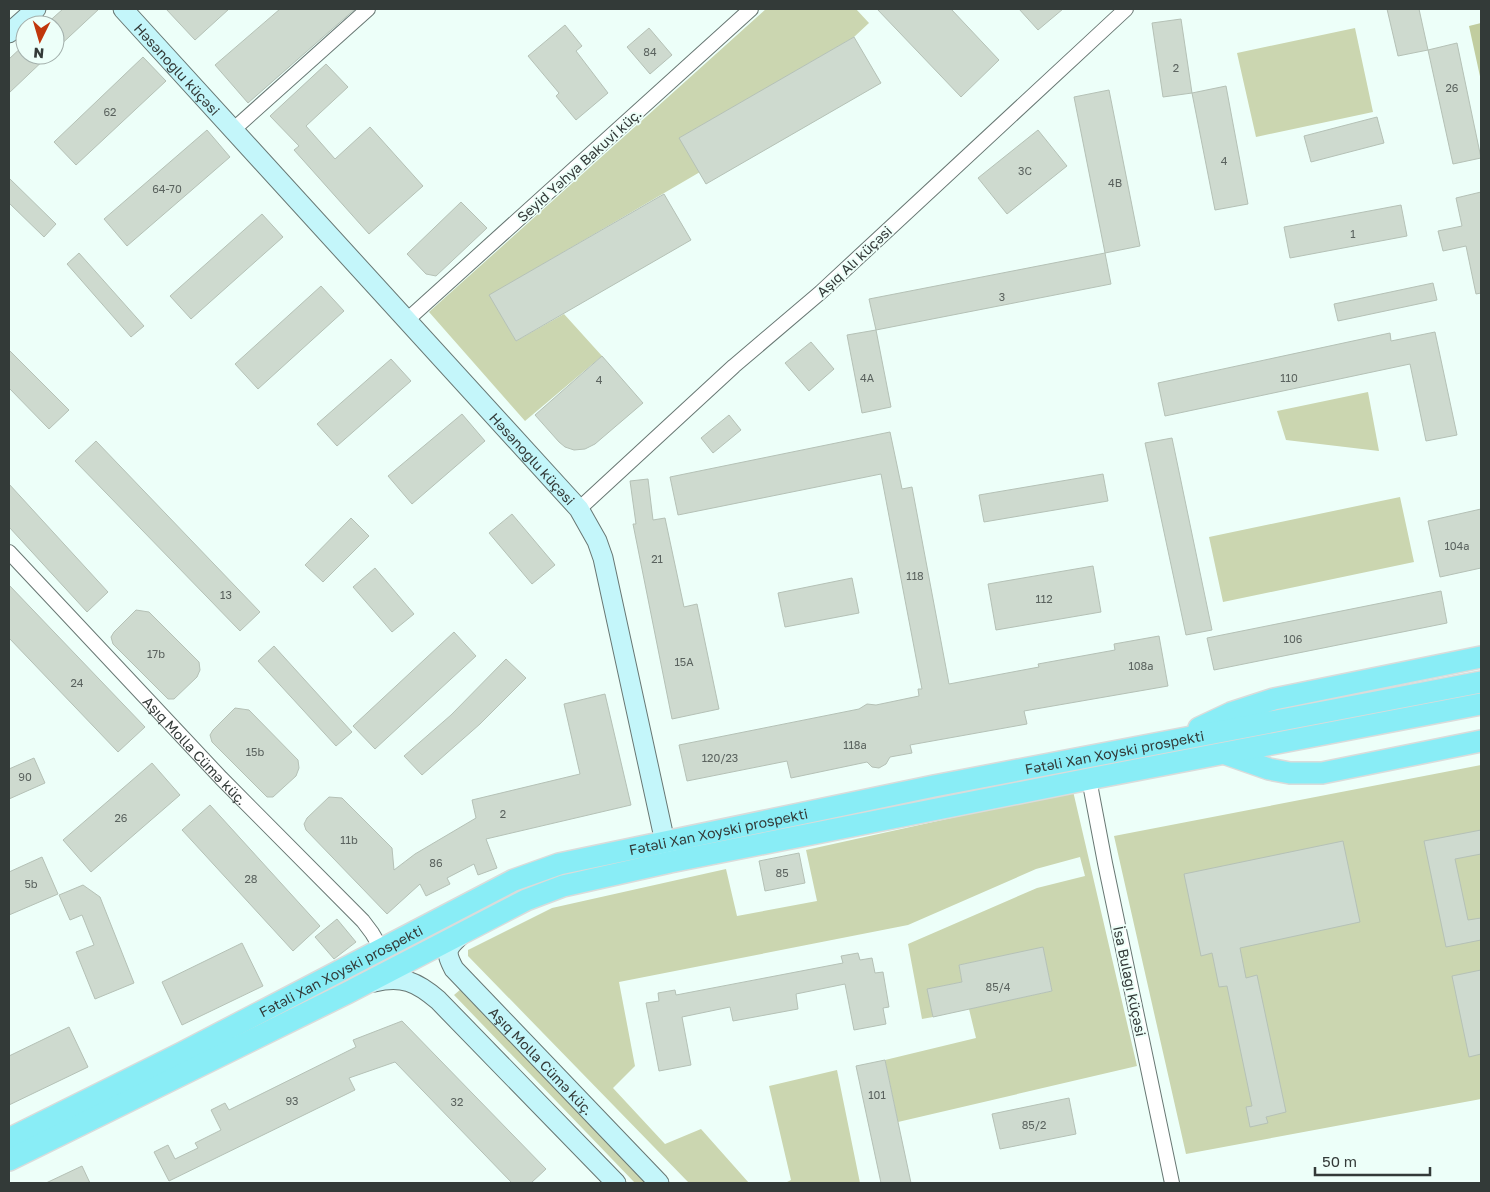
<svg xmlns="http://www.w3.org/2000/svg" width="1490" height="1192" viewBox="0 0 1490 1192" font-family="'Golos Text',sans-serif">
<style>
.green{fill:#cbd6b0}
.forest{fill:#c1cd9f}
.building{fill:#cedacf;stroke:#b5c1b6}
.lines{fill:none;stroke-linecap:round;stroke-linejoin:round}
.street-casing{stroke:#687773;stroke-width:16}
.secondary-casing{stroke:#687773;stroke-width:21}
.primary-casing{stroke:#dadcdb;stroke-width:24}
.street{stroke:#fff;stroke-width:14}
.secondary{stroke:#c4f6fa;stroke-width:19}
.primary{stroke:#89edf6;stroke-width:21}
.labels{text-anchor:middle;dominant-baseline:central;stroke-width:4;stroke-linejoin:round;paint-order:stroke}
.number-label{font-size:11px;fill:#5a625e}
.street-label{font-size:14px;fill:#333a38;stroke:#edfff9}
</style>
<rect width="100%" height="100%" fill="#edfff9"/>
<path class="green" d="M766,9h90l13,14 -15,14 -174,101 20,34 -210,123 26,46 48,-27 38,42 -77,65 -96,-109z
M1355,28l18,84 -117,25 -19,-84z
M1368,392l11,59 -93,-11 -9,-29z
M1400,497l14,65 -191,40 -14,-65z
M1481,765v334l-295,55 -72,-318z
M1073,791l64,275 -239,56 -13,-62 91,-22 -7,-29 83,-18 -9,-43 -84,17 3,17 -34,7 5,28 -11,2 -14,-75 129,-56 48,-12 -5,-19 -44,12 -128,56 -289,57 16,84 -22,22 52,56 36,-15 48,54h-60l-221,-227v-6l84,-42 174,-39 11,47 80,-15 -11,-51z
M461,989l186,194h-12l-181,-188z
M837,1070l23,113h-75l6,-3 -22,-94z"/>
<path class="forest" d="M1481,23v58l-12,-55z"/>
<path class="building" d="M63,9h36l-44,41v-25h-10z
M166,9h63l-34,31z
M280,9h75l-107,94 -33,-38z
M877,9h74l48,51 -38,37z
M1019,9h44l-25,21z
M1387,9h32l9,41 -30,6z
M1181,19l11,74 -29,4 -11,-74z
M565,25l17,21 -6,5 32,42 -32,27 -20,-24 3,-3 -31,-37z
M649,28l23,27 -22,19 -23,-27z
M854,37l27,46 -175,101 -27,-46z
M1457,43l24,115 -28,6 -25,-114z
M25,44v11h24l-40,38v-34z
M143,57l23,24 -90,84 -22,-23z
M326,64l22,23 -42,39 29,33 35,-32 53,59 -54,48 -75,-84 5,-4 -29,-30z
M1226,86l22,118 -33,6 -23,-117z
M1109,90l31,156 -35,7 -31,-156z
M1377,117l7,26 -73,19 -7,-26z
M207,130l23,27 -103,89 -23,-27z
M1038,130l29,36 -60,48 -29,-36z
M9,178l47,46 -12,13 -35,-34z
M1481,192v101l-5,1 -10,-48 -23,5 -5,-20 24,-5 -6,-28z
M664,194l27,46 -175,101 -27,-46z
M461,202l26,26 -51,48 -10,-2 -19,-20z
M1401,205l6,31 -117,22 -6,-31z
M262,214l21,23 -92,82 -21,-23z
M79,253l65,73 -13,11 -64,-73z
M1105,253l6,31 -235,46 -7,-31z
M1433,283l4,17 -99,21 -4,-17z
M321,286l23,25 -86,78 -23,-25z
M876,330l15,77 -29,6 -15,-78z
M1435,332l22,103 -31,6 -16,-77 -245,52 -7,-33 232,-50 1,8z
M811,342l23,27 -25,22 -24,-28z
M9,350l60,60 -20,19 -40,-41z
M602,356l41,47 -48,41 -10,5 -11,1 -9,-3 -6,-5 -24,-27z
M391,359l20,22 -74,65 -20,-22z
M462,414l23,27 -73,63 -24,-28z
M729,415l12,15 -28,23 -12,-15z
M890,432l12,57 10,-2 37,197 90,-17 -1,-3 77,-14 -1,-6 45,-8 9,50 -144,25 3,13 -117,21 2,8 -22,4 -4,7 -7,4 -7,-1 -5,-5 -76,16 -4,-17 -100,20 -8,-36 180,-36 8,-5 9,1 43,-9 -1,-7h4l-41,-215 -203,41 -8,-38z
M1172,438l40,192 -26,5 -41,-192z
M96,441l164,171 -20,19 -165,-170z
M1103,474l5,27 -124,21 -5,-27z
M648,479l5,41 12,-2 19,89 13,-3 22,105 -47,10 -39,-195h3l-6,-43z
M9,484l99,108 -21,20 -78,-85z
M1481,509v59l-41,9 -12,-56z
M512,514l43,51 -23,19 -43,-51z
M351,518l18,18 -46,46 -18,-17z
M1093,566l8,46 -105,18 -8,-46z
M375,568l39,46 -22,18 -39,-45z
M852,578l7,35 -74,14 -7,-34z
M9,585l136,142 -27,25 -109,-114z
M1441,591l6,32 -233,47 -7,-32z
M136,610l13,2 50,50 1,8 -3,7 -23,22h-6l-55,-55 -2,-7 3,-5z
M454,632l22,24 -101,93 -22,-23z
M274,646l78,86 -16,14 -78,-85z
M506,659l20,19 -46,46 -58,51 -18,-19 47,-41z
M605,694l26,111 -145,34 11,29 -19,7 -4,-11 -27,14 3,6 -24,12 -6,-12 -33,30 -81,-84 -2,-6 3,-6 22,-21 13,1 50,50 2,22 21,-16 61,-36 -4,-18 108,-26 -16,-70z
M235,708l14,2 49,50 1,8 -3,8 -23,21h-6l-55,-55 -2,-7 3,-5z
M34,758l11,25 -36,16v-30z
M152,763l28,32 -89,77 -28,-32z
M210,805l110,121 -27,25 -111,-121z
M1481,830v24l-26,5 13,61 13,-2v22l-35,7 -22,-106z
M1343,841l17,81 -120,26 6,30 11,-3 29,137 -20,5 2,6 -18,4 -4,-20 6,-1 -25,-120 -8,1 -7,-34 -11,3 -17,-82z
M799,853l6,30 -40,8 -6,-30z
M42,857l16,37 -49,21v-43z
M83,885l17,12 34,86 -39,16 -19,-47 18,-7 -12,-30 -12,5 -11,-25z
M337,919l19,23 -22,17 -19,-22z
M242,943l21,43 -81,39 -20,-43z
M1043,947l9,44 -119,26 -6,-28 35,-7 -3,-17z
M858,953l2,7 12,-2 3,15 8,-1 6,35 -6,1 3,16 -32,6 -9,-46 -49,10 2,15 -65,12 -3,-14 -48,10 9,48 -32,6 -13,-68 13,-2 -1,-8 17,-3 1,5 167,-32 -2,-7z
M1481,970v84l-12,3 -17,-81z
M402,1021l144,148 -15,14h-19l-117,-121 -46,16 6,12 -186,91 -15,-29 14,-7 7,14 23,-11 -3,-5 26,-13 -10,-20 14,-7 4,7 127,-63 -3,-7z
M69,1027l19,40 -79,38v-49z
M885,1060l13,62 13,61h-30l-25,-117z
M1069,1098l7,36 -76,15 -8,-35z
M82,1166l8,17h-44z"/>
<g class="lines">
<defs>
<g id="street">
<path d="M234,129l134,-120"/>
<path d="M407,320l344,-311"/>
<path d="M579,509l155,-143 87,-74 305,-283"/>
<path id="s1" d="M9,552l212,226 142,143 9,12 10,17"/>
<path d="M1089,779l16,84 67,320"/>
</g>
<g id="secondary">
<path id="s2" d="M123,9l456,500 18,32 6,17 65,298"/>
<path d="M9,33l27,-24"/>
<path id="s3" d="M462,934c-15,14 -18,16 -8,35l205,214"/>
<path d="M374,982c28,-7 43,0 64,18l178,183"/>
</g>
<g id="primary">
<path d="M1199,728l32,-15 43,-14 207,-42"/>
<path d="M1226,754l43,15 21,4h32l159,-32"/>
<path id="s4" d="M9,1139l173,-86 311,-162 21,-11 45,-16 375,-78 547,-104"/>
<path d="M9,1160l338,-167 179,-93 37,-14 107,-24 419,-83 392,-75"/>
</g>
</defs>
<use href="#street" class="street-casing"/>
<use href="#secondary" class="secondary-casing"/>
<use href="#primary" class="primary-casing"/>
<use href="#street" class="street"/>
<use href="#secondary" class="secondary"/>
<use href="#primary" class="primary"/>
</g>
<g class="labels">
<g class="number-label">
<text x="650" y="51">84</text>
<text x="1176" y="67">2</text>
<text x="1452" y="87">26</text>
<text x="110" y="111">62</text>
<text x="1224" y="160">4</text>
<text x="1025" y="170">3C</text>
<text x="1115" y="182">4В</text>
<text x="167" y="188">64-70</text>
<text x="1353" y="233">1</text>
<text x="1002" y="296">3</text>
<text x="867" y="377">4А</text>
<text x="1289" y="377">110</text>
<text x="599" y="379">4</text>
<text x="1457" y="545">104a</text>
<text x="657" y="558">21</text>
<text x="915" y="575">118</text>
<text x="226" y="594">13</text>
<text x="1044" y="598">112</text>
<text x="1293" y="638">106</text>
<text x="156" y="653">17b</text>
<text x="684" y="661">15A</text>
<text x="1141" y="665">108а</text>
<text x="77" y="682">24</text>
<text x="855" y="744">118a</text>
<text x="255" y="751">15b</text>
<text x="720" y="757">120/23</text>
<text x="25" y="776">90</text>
<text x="503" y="813">2</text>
<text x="121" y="817">26</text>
<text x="349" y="839">11b</text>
<text x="436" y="862">86</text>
<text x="782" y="872">85</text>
<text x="251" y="878">28</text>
<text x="31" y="883">5b</text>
<text x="998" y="986">85/4</text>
<text x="877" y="1094">101</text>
<text x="292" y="1100">93</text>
<text x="457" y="1101">32</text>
<text x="1034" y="1124">85/2</text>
</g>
<g class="street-label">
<text stroke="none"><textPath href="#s2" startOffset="81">Həsənoğlu küçəsi</textPath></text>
<text transform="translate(579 165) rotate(-42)">Seyid Yəhya Bakuvi küç.</text>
<text transform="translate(854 261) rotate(-43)">Aşıq Alı küçəsi</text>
<text stroke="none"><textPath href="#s2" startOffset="608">Həsənoğlu küçəsi</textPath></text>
<text stroke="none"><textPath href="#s1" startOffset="272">Aşıq Molla Cümə küç.</textPath></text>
<text stroke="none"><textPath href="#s4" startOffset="1182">Fətəli Xan Xoyski prospekti</textPath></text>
<text stroke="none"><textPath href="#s4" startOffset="778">Fətəli Xan Xoyski prospekti</textPath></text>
<text stroke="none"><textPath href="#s4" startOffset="372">Fətəli Xan Xoyski prospekti</textPath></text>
<text transform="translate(1130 981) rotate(78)">İsa Bulağı küçəsi</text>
<text stroke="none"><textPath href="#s3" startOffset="168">Aşıq Molla Cümə küç.</textPath></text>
</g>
</g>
<rect width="1490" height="1192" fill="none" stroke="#333a38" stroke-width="20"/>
<g transform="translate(40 40) rotate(185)"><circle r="24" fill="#edfff9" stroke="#a3b0ac"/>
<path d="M0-4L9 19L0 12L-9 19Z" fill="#c0370c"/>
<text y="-8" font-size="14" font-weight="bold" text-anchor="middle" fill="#333a38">N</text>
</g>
<path d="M1315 1167v8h115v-8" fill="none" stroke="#333a38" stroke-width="2.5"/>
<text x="1322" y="1167" font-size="15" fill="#333a38" stroke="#edfff9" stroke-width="4" paint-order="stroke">50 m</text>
</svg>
